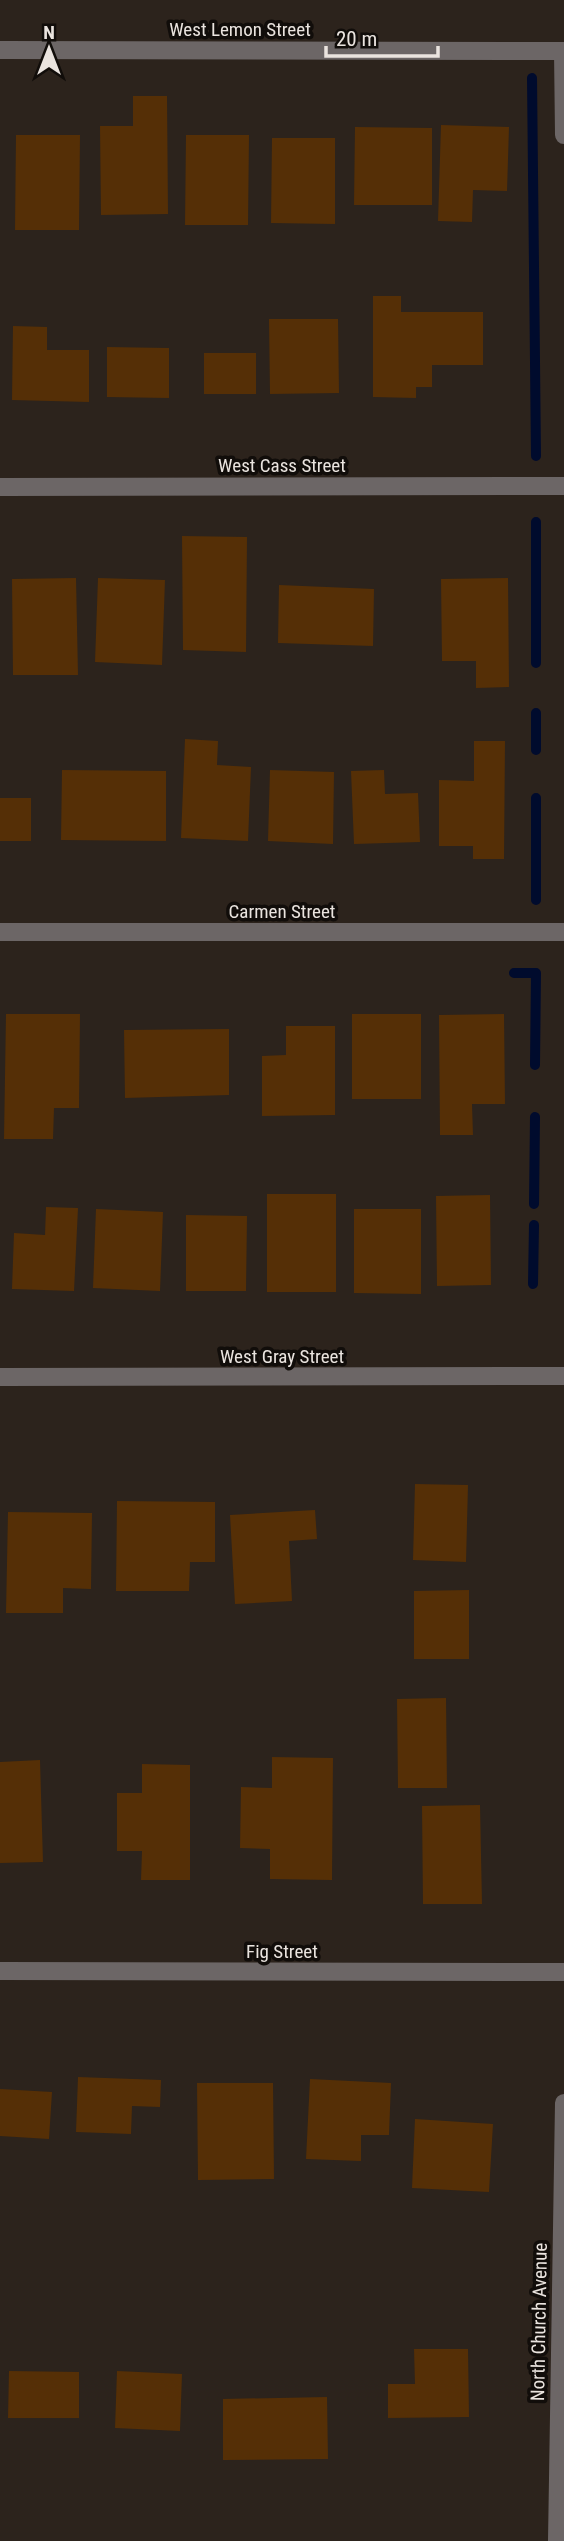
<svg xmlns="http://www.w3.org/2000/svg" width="564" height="2541" viewBox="0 0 564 2541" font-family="'Roboto Condensed',sans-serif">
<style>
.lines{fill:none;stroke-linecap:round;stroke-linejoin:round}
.stream{stroke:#000b2d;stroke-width:10}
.building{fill:#552f06}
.minor{stroke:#6c6666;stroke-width:18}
.labels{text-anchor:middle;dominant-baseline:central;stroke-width:7;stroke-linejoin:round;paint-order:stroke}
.street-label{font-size:19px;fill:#eae4df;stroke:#110d0a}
</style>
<rect width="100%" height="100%" fill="#2c231c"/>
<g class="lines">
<path class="stream" d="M532,78l4,378
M536,522v141
M536,713v37
M536,798v102
M514,973h22l-1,92
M534,1204l1,-87
M533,1284l1,-59"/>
</g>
<path class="building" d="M133,96h34l1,118 -67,1 -1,-89h33z
M441,125l68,2 -2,64 -34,-1 -1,32 -34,-1z
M355,127l77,1v77h-78z
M16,135h64l-1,95h-64z
M186,135h63l-1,90h-63z
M272,138h63v86l-64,-1z
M373,296h28v16h82v53h-51v22h-16v11l-43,-1z
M269,319h69l1,74 -69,1z
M13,326l34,1v23h42v52l-77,-2z
M107,347l62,1v50l-62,-1z
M204,353h52v41h-52z
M182,536l65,1 -1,115 -63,-2z
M76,578l2,97h-65l-1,-96z
M98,578l67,2 -3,85 -67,-3z
M508,578l1,109 -33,1v-27h-34l-1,-82z
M279,585l95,4 -1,57 -95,-3z
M185,739l33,2 -1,24 34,2 -3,74 -67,-3z
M474,741h31l-1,118h-31v-13h-34v-66l35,1z
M62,770l104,1v70l-105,-1z
M270,770l64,2 -1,72 -65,-3z
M384,770l1,24 33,-1 2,49 -66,2 -3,-73z
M0,798h31v43h-31z
M6,1014h74l-1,94h-25l-1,31h-49z
M352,1014h69v85h-69z
M504,1014l1,90h-33l1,31h-33l-1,-120z
M286,1026h49v89l-73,1v-60l24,-1z
M229,1029v66l-104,3 -1,-68z
M267,1194h69v98h-69z
M490,1195l1,90 -54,1 -1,-90z
M46,1207l32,1 -4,83 -62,-2 2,-56 31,2z
M96,1209l67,3 -3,79 -67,-3z
M354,1209h67v85l-67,-1z
M186,1215l61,1 -1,75h-60z
M415,1484l53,1 -2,77 -53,-2z
M117,1501l98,1v60h-25l-1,29h-73z
M315,1510l2,29 -28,2 3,60 -57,3 -5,-89z
M8,1512l84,1 -1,76 -28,-1v25h-57z
M469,1590v69h-55v-68z
M446,1698l1,90h-49l-1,-89z
M272,1757l61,1 -1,122 -62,-1v-30l-30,-1 1,-61 31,1z
M40,1760l3,102 -43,1v-101z
M142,1764l48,1v115h-49l1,-29h-25v-58h25z
M480,1805l2,99h-59l-1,-98z
M78,2077l83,3 -1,27 -28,-1 -1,28 -55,-2z
M310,2079l81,4 -2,52h-28v26l-55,-2z
M197,2083h76l1,96 -76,1z
M0,2089l52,3 -3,47 -49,-3z
M415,2119l78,5 -4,68 -77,-4z
M414,2349h54l1,68 -81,1v-34h27z
M9,2371l70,1v46h-71z
M117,2371l65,3 -2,57 -65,-3z
M327,2397l1,62 -105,1v-61z"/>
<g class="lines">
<path class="minor" d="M0,50l564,1
M563,51l1,84
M0,487l564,-1
M0,932h564
M0,1377l564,-1
M0,1971l564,1
M557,2541l7,-438"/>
</g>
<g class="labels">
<g class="street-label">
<text x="240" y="29">West Lemon Street</text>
<text x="282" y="465">West Cass Street</text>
<text x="282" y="911">Carmen Street</text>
<text x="282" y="1356">West Gray Street</text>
<text x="282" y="1951">Fig Street</text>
<text transform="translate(539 2322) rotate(-89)">North Church Avenue</text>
</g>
</g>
<g transform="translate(49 49)" stroke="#110d0a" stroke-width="5" paint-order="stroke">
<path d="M0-5L12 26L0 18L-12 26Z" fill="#eae4df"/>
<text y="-10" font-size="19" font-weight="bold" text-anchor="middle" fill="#eae4df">N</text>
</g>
<path d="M326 46v10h112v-10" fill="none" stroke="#eae4df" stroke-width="3.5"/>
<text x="336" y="46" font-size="21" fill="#eae4df" stroke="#110d0a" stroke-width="5" paint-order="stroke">20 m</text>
</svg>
